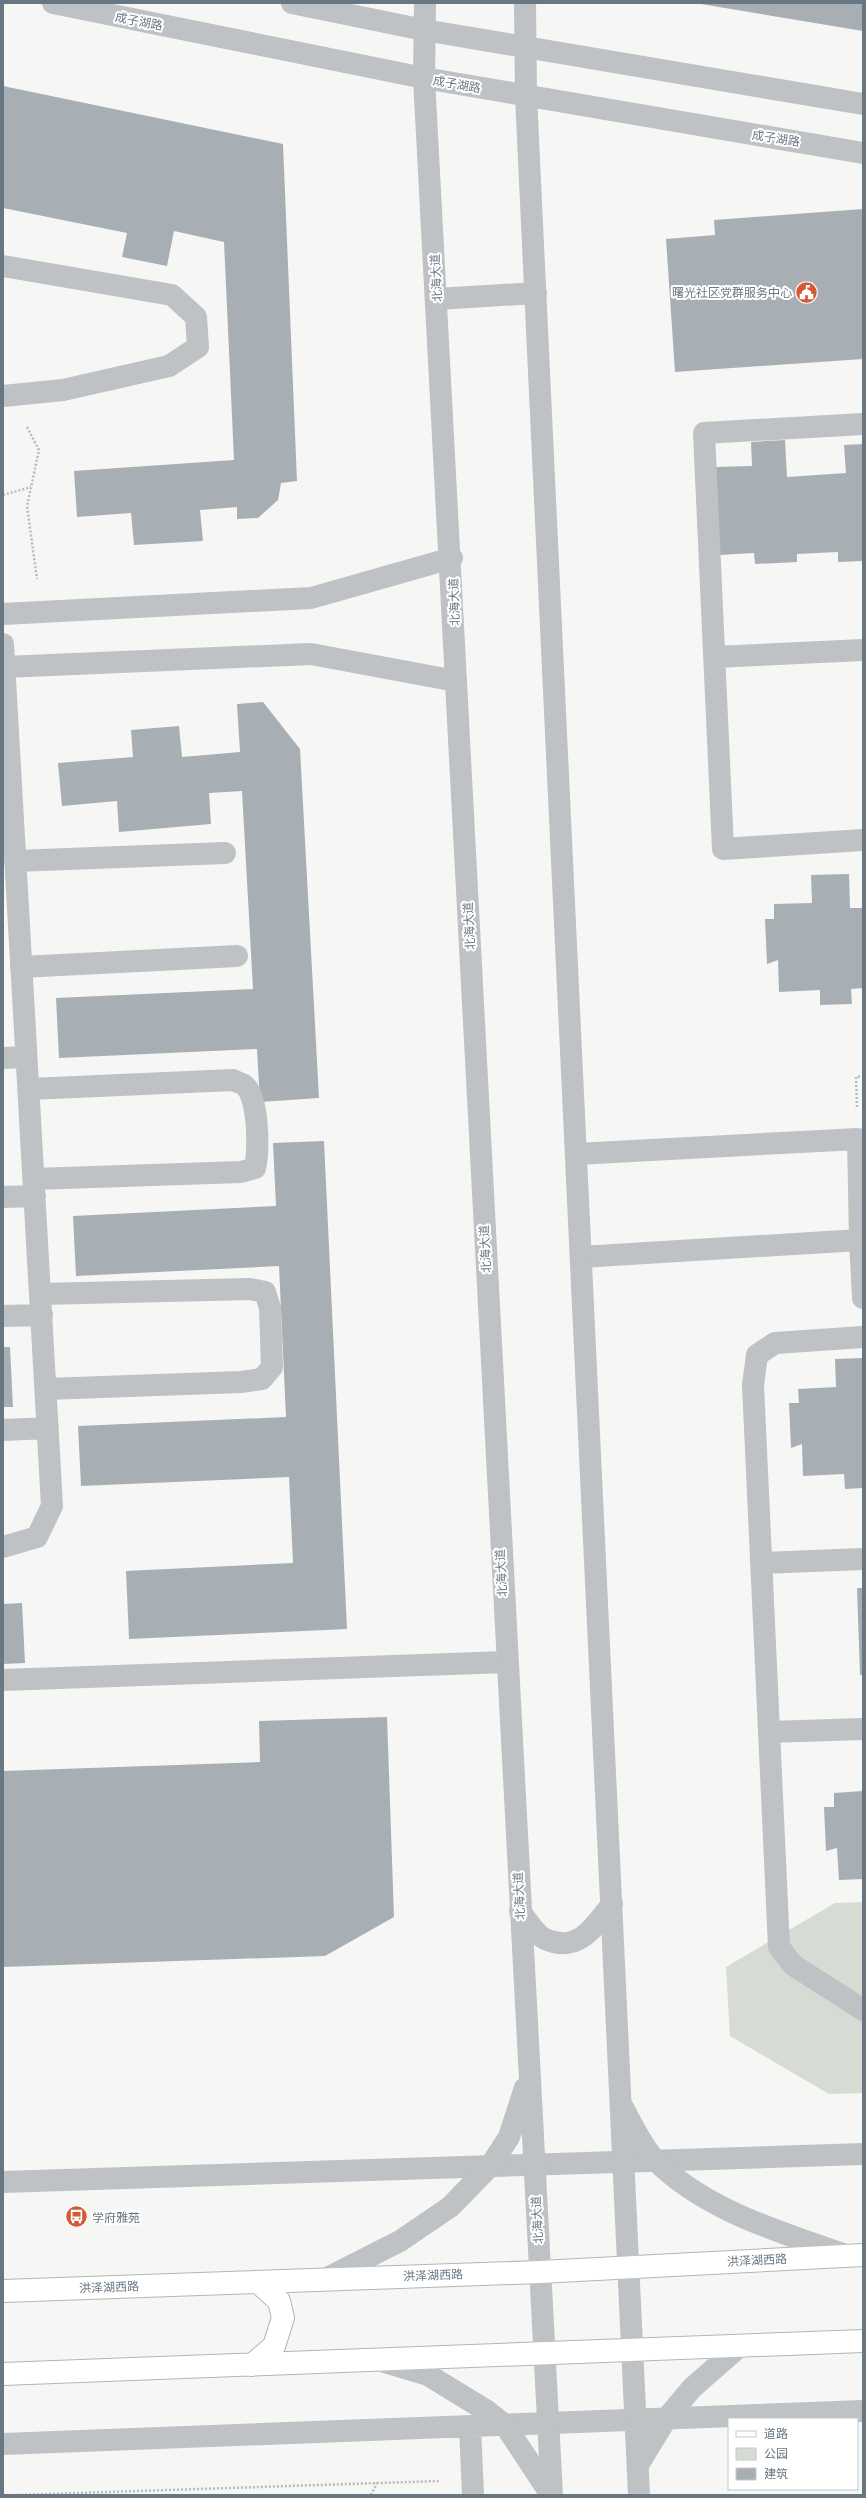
<svg xmlns="http://www.w3.org/2000/svg" width="866" height="2498" viewBox="0 0 866 2498" font-family="Montserrat,'Noto Sans SC',sans-serif">
<style>
.green{fill:#d6dbd3}
.building{fill:#a8afb4}
.lines{fill:none;stroke-linecap:round;stroke-linejoin:round}
.primary-casing{stroke:#b2b6b9;stroke-width:24}
.path{stroke:#b8bbbd;stroke-width:2.5;stroke-dasharray:2 2;stroke-linecap:butt}
.service{stroke:#bec2c5;stroke-width:22}
.tertiary{stroke:#bec2c5;stroke-width:22}
.primary{stroke:#fff;stroke-width:22}
.labels{text-anchor:middle;dominant-baseline:central;stroke-width:4;stroke-linejoin:round;paint-order:stroke}
.street-label{font-size:12px;fill:#687782;stroke:#fff}
.poi-label{font-size:12px;fill:#687782;stroke:#fff;text-anchor:end}
</style>
<rect width="100%" height="100%" fill="#f6f6f4"/>
<path class="green" d="M863,1902v191l-34,1 -99,-58 -4,-69 109,-64z"/>
<path class="building" d="M863,3v28l-162,-27v-1z
M3,86l280,58 14,337 -16,2 -3,17 -20,18 -21,1v-12l-37,3 3,31 -69,4 -3,-32 -54,4 -3,-46 160,-11 -10,-218 -50,-11 -7,35 -45,-9 5,-24 -124,-25z
M863,209v150l-188,13 -9,-133 49,-4 -1,-15z
M785,440l2,37 59,-4 -2,-28 19,-1v117l-25,1v-10l-41,2v8l-42,2 -1,-11 -34,2 -5,-88 37,-1 -1,-24z
M263,702l37,47 19,349 -59,4 -3,-53 -198,9 -3,-60 197,-9 -11,-198 -33,2 2,31 -92,8 -2,-31 -55,5 -4,-43 75,-6 -2,-27 48,-4 3,31 58,-5 -3,-48z
M849,874l1,34h13v80l-12,1 1,15 -32,1v-15l-41,2 -1,-32 -11,4 -2,-45h9v-15l38,-1 -1,-28z
M324,1141l23,488 -218,10 -3,-68 167,-8 -4,-86 -208,9 -3,-60 208,-9 -7,-151 -203,10 -3,-60 203,-10 -3,-63z
M3,1347h7l3,60h-10z
M863,1358v130l-18,1 -1,-15 -41,2 -1,-32 -11,4 -2,-45h10l-1,-14 38,-2 -1,-28z
M857,1588h6v87h-3z
M22,1603l3,60 -22,1v-60z
M387,1717l7,200 -69,39 -322,11v-196l257,-9 -1,-41z
M863,1791v88l-24,1 -2,-32 -11,3 -2,-44h10v-14z"/>
<g class="lines">
<defs>
<path id="primary" d="M3,2291l537,-19 323,-17
M252,2365l22,-19 9,-28 -4,-17 -21,-19
M3,2374l860,-33"/>
</defs>
<use href="#primary" class="primary-casing"/>
<path class="path" d="M27,427l12,23 -12,56 10,73
M3,495l28,-8
M857,1107l-1,-30 7,-1
M17,2495l423,-14
M371,2495l6,-12"/>
<path class="service" d="M3,266l169,29 24,22 2,30 -29,19 -106,24 -60,6
M863,424l-159,9 19,416 140,-9
M3,614l308,-16 141,-40
M3,644l49,862 -15,31 -34,10
M715,657l148,-7
M4,667l307,-13 145,27
M15,861l210,-8
M21,967l216,-11
M3,1058l23,-1
M30,1089l203,-9c4,2 8,3 11,5 15,11 15,67 11,83l-14,4 -207,7
M576,1154l282,-15 2,101 -279,17
M3,1197l32,-1
M860,1240l3,58
M41,1294l209,-5 15,3 5,16 2,59 -10,12 -21,3 -195,7
M3,1316l39,-1
M863,1337l-88,6 -18,12 -4,30 26,562 14,18 70,45
M3,1430l45,-2
M761,1563l102,-4
M3,1680l503,-18
M769,1732l94,-3
M3,2182l860,-28
M470,2427l3,68
M3,2444l860,-33"/>
<path class="tertiary" d="M53,3l371,75 439,75
M292,3l132,27 439,74
M425,3l-1,75c47,806 80,1612 128,2417
M525,3l1,93 113,2399
M437,299l99,-6
M520,1911c6,8 16,24 25,28 33,15 49,-12 67,-35
M622,2106c9,16 21,42 34,55 52,51 125,71 192,95
M325,2279l75,-38 50,-34 41,-42 18,-28 16,-49
M381,2361l47,14 59,36 18,14 46,70
M638,2465l28,-46 26,-31 48,-42"/>
<use href="#primary" class="primary"/>
</g>
<defs>
<symbol id="civic-disc" viewBox="-11 -11 22 22"><circle r="9.5" fill="#d55935" stroke="#fff"/><path d="M-.6-6.5H3V-4.5H.6V-3L4-1V1h2V6H-6V1h2V-1L-.6-3ZM-1.2 2.5V6h2.4V2.5Z" fill="#fff"/></symbol>
<symbol id="bus-disc" viewBox="-11 -11 22 22"><circle r="9.5" fill="#d55935" stroke="#fff"/><path d="M-5-6H5V4H4V6H2V4H-2V6H-4V4H-5ZM-3.5-4V0h7V-4ZM-3.5 1.2v1.5H-2V1.2ZM2 1.2v1.5H3.5V1.2Z" fill="#fff"/></symbol>
</defs>
<g fill-rule="evenodd">
<use href="#civic-disc" x="794" y="280" width="25" height="25"/>
<use href="#bus-disc" x="64" y="2204" width="25" height="25"/>
</g>
<g class="labels">
<g class="street-label">
<text transform="translate(139 21) rotate(11)">成子湖路</text>
<text transform="translate(457 84) rotate(10)">成子湖路</text>
<text transform="translate(776 138) rotate(9)">成子湖路</text>
<text transform="translate(436 278) rotate(-93)">北海大道</text>
<text transform="translate(454 602) rotate(-92)">北海大道</text>
<text transform="translate(469 926) rotate(-93)">北海大道</text>
<text transform="translate(485 1249) rotate(-93)">北海大道</text>
<text transform="translate(501 1573) rotate(-93)">北海大道</text>
<text transform="translate(519 1896) rotate(-93)">北海大道</text>
<text transform="translate(537 2220) rotate(-93)">北海大道</text>
<text transform="translate(757 2260) rotate(-3)">洪泽湖西路</text>
<text transform="translate(433 2275) rotate(-2)">洪泽湖西路</text>
<text transform="translate(109 2287) rotate(-2)">洪泽湖西路</text>
</g>
<g class="poi-label">
<text x="792" y="292">曙光社区党群服务中心</text>
<text x="92" y="2217" text-anchor="start">学府雅苑</text>
</g>
</g>
<rect width="866" height="2498" fill="none" stroke="#687782" stroke-width="8"/>
<rect x="728" y="2418" width="130" height="72" fill="#ffffff" stroke="#c3c9cd"/>
<rect x="736" y="2431" width="20" height="6" fill="#ffffff" stroke="#c3c9cd"/>
<text x="764" y="2438" font-size="12" fill="#687782">道路</text>
<rect x="736" y="2448" width="20" height="12" fill="#d6dbd3" stroke="#c3c9cd"/>
<text x="764" y="2458" font-size="12" fill="#687782">公园</text>
<rect x="736" y="2468" width="20" height="12" fill="#a8afb4" stroke="#c3c9cd"/>
<text x="764" y="2478" font-size="12" fill="#687782">建筑</text>
</svg>
